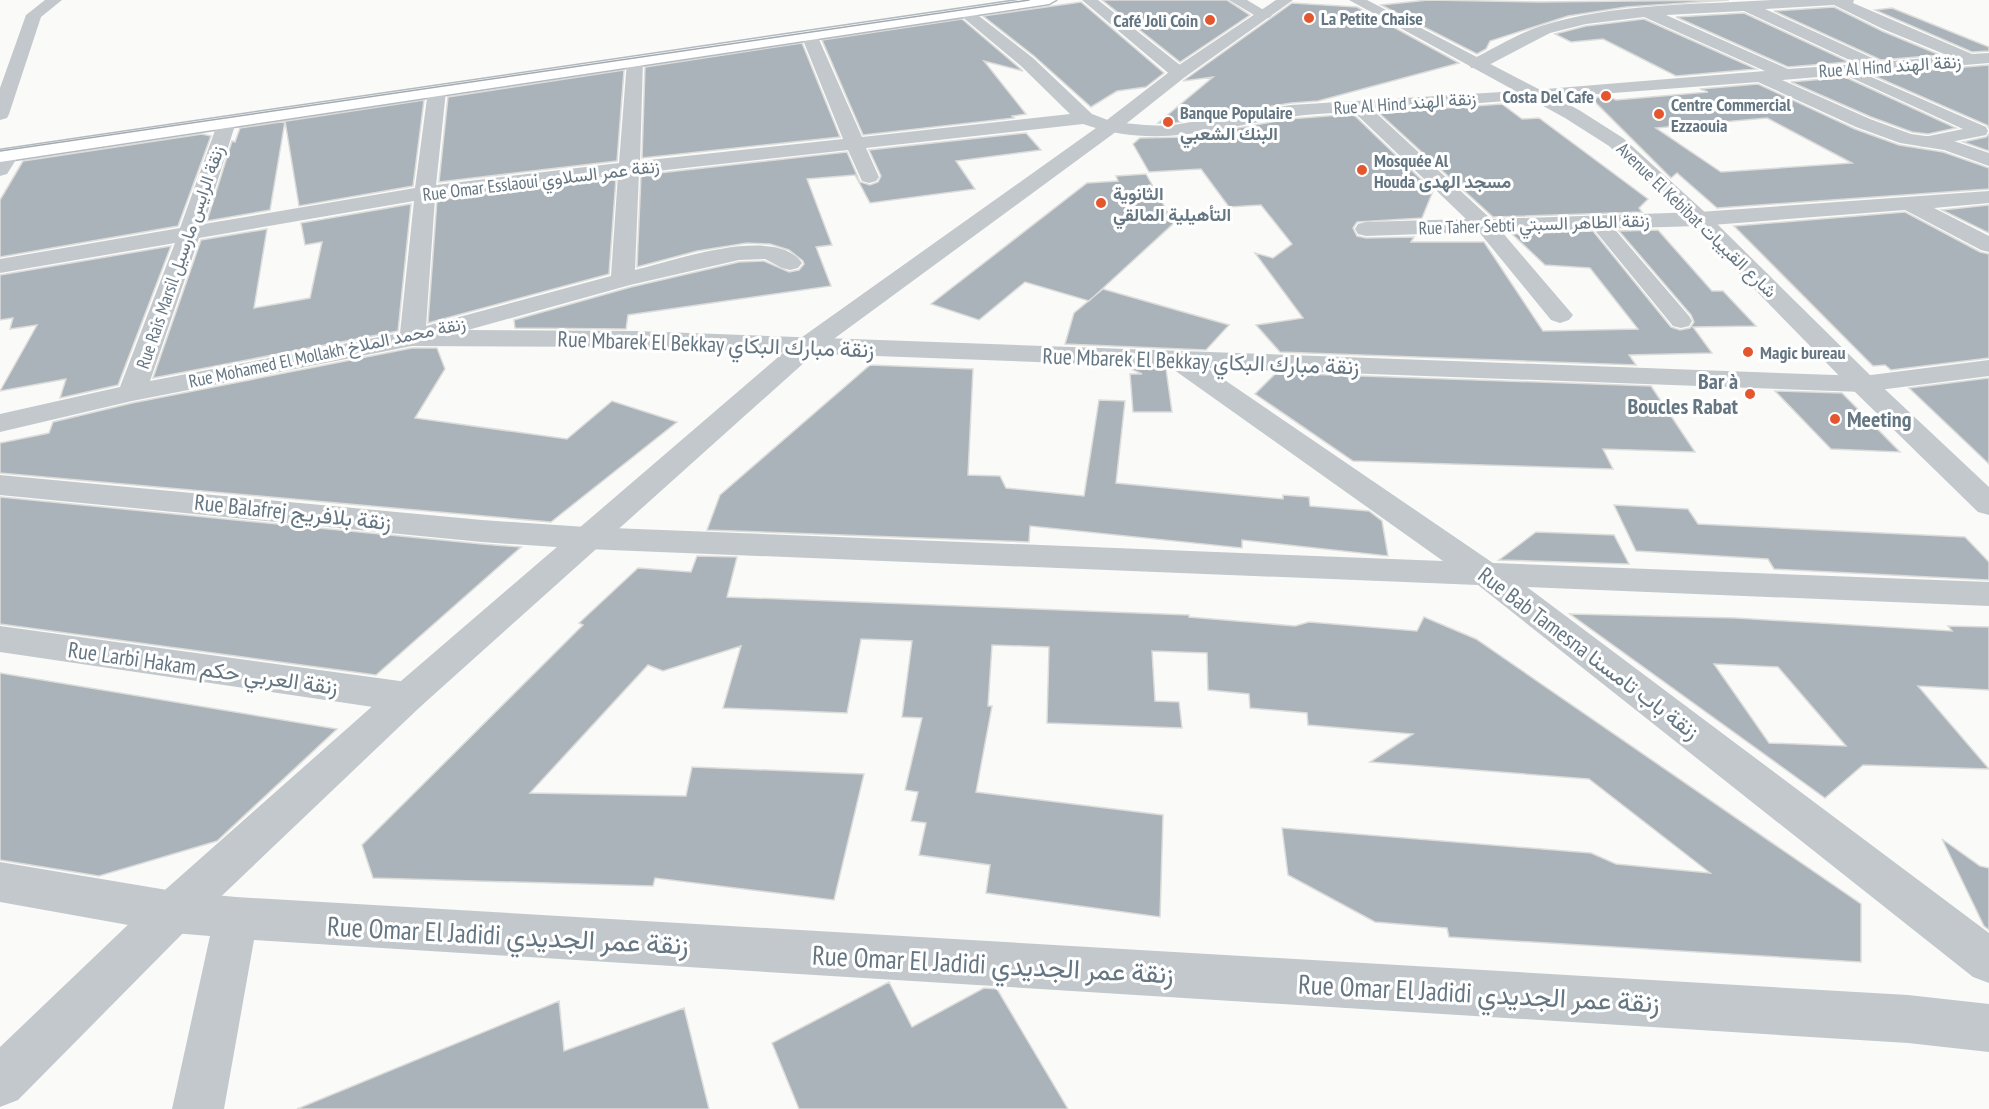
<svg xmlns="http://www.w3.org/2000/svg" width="1989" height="1109" viewBox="0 0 1989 1109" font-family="'PT Sans Narrow',Vazirmatn,sans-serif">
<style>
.building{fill:#aab3b9;stroke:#dcdcda;stroke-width:1.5;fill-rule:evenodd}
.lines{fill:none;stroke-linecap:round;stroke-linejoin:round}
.secondary-casing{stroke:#b3babf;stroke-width:3}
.pedestrian{fill:#c3c8cc;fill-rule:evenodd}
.minor{fill:#c3c8cc;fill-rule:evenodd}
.tertiary{fill:#c3c8cc;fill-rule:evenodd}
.secondary{fill:#fff;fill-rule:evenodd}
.tram{stroke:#a2aab0;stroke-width:1.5}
.poi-dot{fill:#e4572e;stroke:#fff;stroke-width:2}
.labels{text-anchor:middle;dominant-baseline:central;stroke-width:6;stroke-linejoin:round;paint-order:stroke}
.far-poi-label{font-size:18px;font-weight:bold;fill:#657683;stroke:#fff;text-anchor:start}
.far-street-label{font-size:18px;fill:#657683;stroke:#fff}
.street-label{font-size:22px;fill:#657683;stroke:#fff}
.poi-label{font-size:22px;font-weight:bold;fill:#657683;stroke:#fff;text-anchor:end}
.near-street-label{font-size:27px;fill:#657683;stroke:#fff}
</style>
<rect width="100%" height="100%" fill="#fafaf8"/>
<path class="building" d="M1102,0h125l23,15 -70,47z
M1428,0l112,2 189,-2 -103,7 -58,9 -78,25 -4,8 -9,5 -96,-49z
M1081,2l83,71 -18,14 -29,4 -26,16 -57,-51 -51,-40z
M1292,3l65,4 102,56 -141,38 -27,2 -123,21 -10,-1 55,-46 -30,4z
M1834,7l48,24 58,24 -59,5 -107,-49z
M1892,8l97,39v4l-17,1 -97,-42z
M1744,13l105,49 -61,5 -112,-50z
M962,19l61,52 -39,-10 42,53 -14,2 2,2 -151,17 -41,-95z
M1644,19l112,50 -80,7 -73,-37 -32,3 -16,-8 31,-8z
M802,43l38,94 -198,21 3,-91z
M1989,65v63l-2,-3 -115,-50z
M624,70l-7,91 -178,21 9,-85z
M1845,77l111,51 -28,6 -16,-2 -41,-15 -80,-35z
M1758,84l97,45 44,16 44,7 46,16v21l-272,19 -40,-35 -6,5 -80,-80 17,-2 8,4 92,-8 -8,-3zM1767,118l85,45 -131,9 -65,-44z
M424,100l-11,86 -114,20 -14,-85 -15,89 -63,11 25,-80 3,1 5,-14z
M1502,104l20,15 17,-1 109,81 -9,9 3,4 -149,5 -114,-104z
M1353,114l80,77 -11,27 -65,4 -4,6 4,8 9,2 48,-1 -3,5h73l59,89 95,-2 -48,-61 -45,-3 -33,-31 81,-3 78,96 9,3 10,-2 4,-6 -3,-7 -72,-84 39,-1 54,61h11l33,35 -63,1 19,26 -83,2 7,10 -356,-13 -24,-27 47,-7 -48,-65 18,5 19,-14 -31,-39 -32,2 -28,-38 -52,3 -16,-28 7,-6 47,-1 102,-18z
M1026,133l15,17 -85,11 19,28 -105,14 -15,-28 -48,4 25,66 -16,2 15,39 -203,29 -2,14 -111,-1 -1,-8 117,-33 108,-25 25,-1 25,11 10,-2 5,-6 -1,-3 -14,-11 -19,-6 -23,-1 -50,8 -60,16 4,-92 206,-23 13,30 10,3 8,-3 3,-6 -12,-26z
M202,134l9,2 -33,90 -178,31v-57l23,-39z
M1989,134v17l-26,-9 23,-5z
M1146,174l28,49 -85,78 -64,-19 -46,38 -48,-16 156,-121 31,-2 -2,-5z
M616,178l-7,96 -181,49 9,-123z
M411,204l-13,127 -245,47 48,-138 66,-11 -13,79 56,-10 12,-56 -17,3 -4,-22z
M1989,205v28l-47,-23z
M1905,212l75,40 9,2v104l-98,12 -6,-5 -12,1 -139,-140z
M171,246l-53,139 -58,13 6,-19 -66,12 37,-66 -27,4 3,-11 -13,2v-45z
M1103,289l126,36 -23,25 -141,-6 9,-31z
M412,348h25l8,21 -30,49 152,21 45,-38 65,21 -126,100 -551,-49v-30l49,-10 4,-11 79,-19z
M870,365l103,4 -5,106 32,1 6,12 78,8 15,-96 26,1 -9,82 167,16v-4l26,2 1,9 59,5 13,10 6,35 -146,-16v8l-212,-22 -1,16 -322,-12 13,-35z
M1129,368l37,1 6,43h-39l-3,-38h12z
M1276,373l375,13 44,66 -92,-3 10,20 -260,-8 -98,-67z
M1989,378v86l-80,-76z
M1775,391l67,2 58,59 -69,-3z
M0,497l482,47 39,3 -145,128 -376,-51z
M1614,505l74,4 10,15 267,13 24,25v18l-215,-11 -6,-10 -132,-8z
M1536,532l78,3 15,29 -130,-4z
M697,556l40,1 -10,40 462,18v2l106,9 14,-4 108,9 7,-14 52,22 385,265v58l-412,-25 -2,-9 -72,-6 -87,-47 -6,-47 309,25 25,11 94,9 -121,-94 -219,-17 43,-28 -105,-9 -1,-12 -57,-5 -1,-14 -41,-4 -1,-37 -55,-2 3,50 24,1 3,26 -135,-5 2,-76 -57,-2 -4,61h4l-16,86 187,23 -3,102 -174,-24 4,-28 -71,-10 7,-32 -15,-2 7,-29 -13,-2 17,-72 -20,-1 10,-76 -51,-2 -14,74 -124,-5 18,-62 -78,25 -15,-6 -118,128 156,3 6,-29 172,7 -30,126 -179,-22 -2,8 -280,-8 -11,-33 221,-220 -4,-2 59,-55 53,4z
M1570,614l166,4 216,13 -4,-5 41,1v63l-71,-4 71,83 -126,-4 -38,33zM1714,664l64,3 68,79 -77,-3z
M0,673l337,56 -120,112 -118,35 -99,-16z
M1942,839l38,27 9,2v62l-5,-4z
M889,982l23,45 72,-39 13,1 71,120h-269l-27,-66z
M559,1001l5,50 120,-43 25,101h-412z"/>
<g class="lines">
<defs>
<path id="secondary" d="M1019,0h37l-7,4 -1049,158v-12z"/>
</defs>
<use href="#secondary" class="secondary-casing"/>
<path class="pedestrian" d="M1846,66l140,61 2,4 -2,4 -61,12 -6,-1 -2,-4 2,-4 44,-9 -122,-56 -2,-3z
M1598,216l7,2 84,98 3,5 -3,5 -8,2 -8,-2 -85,-104 3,-4z"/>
<path class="minor" d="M45,0h17l-21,17 -32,97 -2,4 -7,2v-32l26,-73z
M1082,0h16l87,69 3,4 -3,4h-12z
M1229,0h18l25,15 -3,3h-10z
M1772,0h82l-1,3 119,51 17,-1v10l-207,17 88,39 41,15 37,5 41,14v13l-45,-16 -44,-7 -44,-16 -98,-45 -384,29 117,108 208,-7 290,-21v12l-55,5 55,28v16l-8,-2 -76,-40 -206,16 -197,6 71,83 -4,5 -9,3 -9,-3 -72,-88 -113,4 -8,-2 -3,-5 3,-5 8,-2 100,-3 -112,-107c-22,1 -44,2 -65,5 -73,11 -132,33 -206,7l-217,24 13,29 -3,4 -7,2 -7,-2 -14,-31 -209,23 -4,97c38,-9 140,-46 167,-7l-4,5 -8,2 -8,-2 -17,-9 -26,1 -109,25 -162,45 167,1 1228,45 126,-16v16l-126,16 -656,-24 286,195 496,19v24l-462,-19 462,346v50l-16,-6 -495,-392 -892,-36 -104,-7 -482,-47v-20l482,45 104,7 857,34 -273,-194 -535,-20 -223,-1 -280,55 -132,31v-18l120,-27 55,-144 -175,30v-14l180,-31 38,-106 2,-4h14l2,4 -32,102 211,-36 13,-97 3,-4h12l3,4 -10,94 183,-22 8,-102 8,-5 8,5 -3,100 203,-22 -42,-104 8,-5 8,5 45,102 208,-23 -49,-48 -61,-51 -3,-3 8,-5 5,2 63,49 59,56 21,8 32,3 23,1 123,-21 243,-15 231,-19 -121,-54 -58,7 -36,9 -67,35h-12l-2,-4 2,-4c22,-11 46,-26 70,-34 73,-23 154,-21 231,-26zM1834,5l49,24 66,27 -68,6 -116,-53zM1743,11h1l114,53 -70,5 -122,-54zM618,175l-7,101 -185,50 9,-128zM414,201l-14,132 -250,48 49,-143z
M9,149l7,2 3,4 -12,19 -7,2v-22z
M0,626l407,56 13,5 6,10 -6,10 -13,5 -407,-60z
M0,862l173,29 63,6 1672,98 81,9v48l-81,-9 -1654,-103 -30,169h-52l38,-173 -37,-3 -173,-31z"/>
<path class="tertiary" d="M1276,0h17l-108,77 -68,54 -301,221 -396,355 -231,220 -171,173 -18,7v-60l157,-150 237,-210 404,-347 305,-217 70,-54z
M1349,0h18l212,110 44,28 84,76 166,164 116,109v28l-11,-3 -125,-122 -162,-166 -82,-78 -44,-28z"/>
<use href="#secondary" class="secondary"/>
<path class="tram" d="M0,151l1029,-151"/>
</g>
<g class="poi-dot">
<circle cx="1309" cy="18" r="6"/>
<circle cx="1210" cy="20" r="6"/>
<circle cx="1606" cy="96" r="6"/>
<circle cx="1659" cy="114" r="6"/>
<circle cx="1168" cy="122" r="6"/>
<circle cx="1362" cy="170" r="6"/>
<circle cx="1101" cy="203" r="6"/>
<circle cx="1748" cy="352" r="6"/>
<circle cx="1750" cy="394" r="6"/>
<circle cx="1835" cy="419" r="6"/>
</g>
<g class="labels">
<g class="far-poi-label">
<text x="1321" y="18">La Petite Chaise</text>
<text x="1198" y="20" text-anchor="end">Café Joli Coin</text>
<text x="1594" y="96" text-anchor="end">Costa Del Cafe</text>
<text x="1671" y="104">Centre Commercial<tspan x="1671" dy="21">Ezzaouia</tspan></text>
<text x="1180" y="112">Banque Populaire<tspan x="1180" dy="21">البنك الشعبي</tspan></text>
<text x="1374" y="160">Mosquée Al<tspan x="1374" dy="21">Houda مسجد الهدى</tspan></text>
<text x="1113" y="193">الثانوية<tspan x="1113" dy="21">التأهيلية المالقي</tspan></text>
<text x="1760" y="352">Magic bureau</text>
</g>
<g class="far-street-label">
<text transform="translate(1890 66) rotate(-4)">Rue Al Hind زنقة الهند</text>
<text transform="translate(1405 103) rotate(-4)">Rue Al Hind زنقة الهند</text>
<text transform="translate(541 180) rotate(-7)">Rue Omar Esslaoui زنقة عمر السلاوي</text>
<text transform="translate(1697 220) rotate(44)">Avenue El Kebibat شارع القبيبات</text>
<text transform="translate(1534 224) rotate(-2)">Rue Taher Sebti زنقة الطاهر السبتي</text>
<text transform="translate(180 257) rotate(-71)">Rue Rais Marsil زنقة الرايس مارسيل</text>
<text transform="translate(327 352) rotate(-12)">Rue Mohamed El Mollakh زنقة محمد الملاخ</text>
</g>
<g class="street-label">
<text transform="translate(716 344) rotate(2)">Rue Mbarek El Bekkay زنقة مبارك البكاي</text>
<text transform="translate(1201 361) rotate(2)">Rue Mbarek El Bekkay زنقة مبارك البكاي</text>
<text transform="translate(293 512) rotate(6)">Rue Balafrej زنقة بلافريج</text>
<text transform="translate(1589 653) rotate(37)">Rue Bab Tamesna زنقة باب تامسنا</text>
<text transform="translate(203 668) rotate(8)">Rue Larbi Hakam زنقة العربي حكم</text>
</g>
<g class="poi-label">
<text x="1738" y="381">Bar à<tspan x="1738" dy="25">Boucles Rabat</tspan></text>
<text x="1847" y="419" text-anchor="start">Meeting</text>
</g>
<g class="near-street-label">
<text transform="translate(508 935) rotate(3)">Rue Omar El Jadidi زنقة عمر الجديدي</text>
<text transform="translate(993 964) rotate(3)">Rue Omar El Jadidi زنقة عمر الجديدي</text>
<text transform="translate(1479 993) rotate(3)">Rue Omar El Jadidi زنقة عمر الجديدي</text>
</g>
</g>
</svg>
